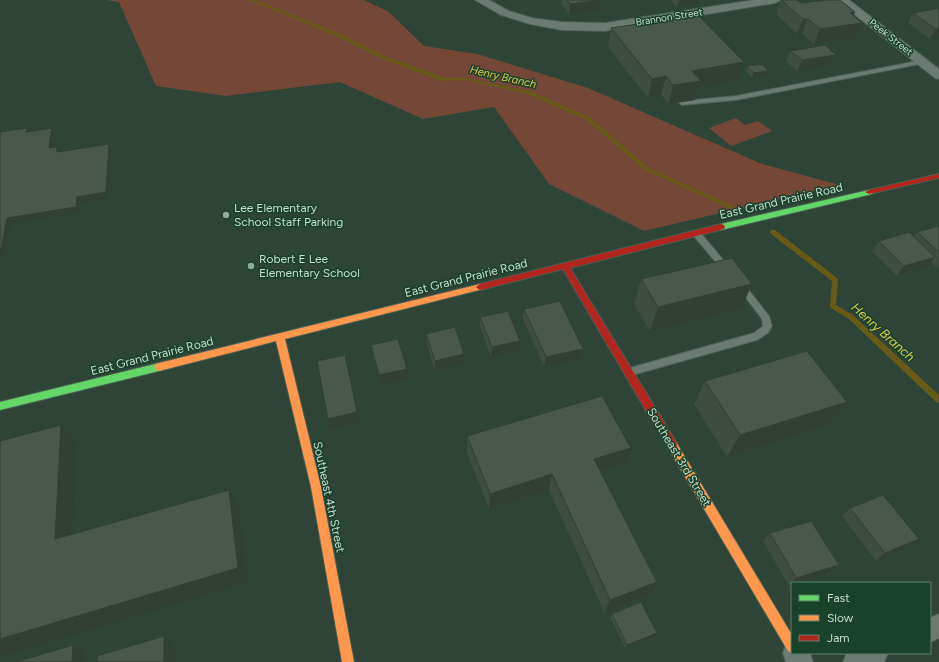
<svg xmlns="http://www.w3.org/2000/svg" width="939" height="662" viewBox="0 0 939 662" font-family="Figtree,sans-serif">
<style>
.green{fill:#754737}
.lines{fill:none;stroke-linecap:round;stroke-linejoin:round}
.stream{fill:#675b17;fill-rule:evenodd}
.lane-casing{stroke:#4c5f54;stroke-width:2}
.street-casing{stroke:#4c5f54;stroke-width:2}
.fast-casing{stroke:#4c5f54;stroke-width:2}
.slow-casing{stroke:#4c5f54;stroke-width:2}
.jam-casing{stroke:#4c5f54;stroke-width:2}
.lane{fill:#6b7b72;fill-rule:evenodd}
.street{fill:#6b7b72;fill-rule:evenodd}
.fast{fill:#63d668;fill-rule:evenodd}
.slow{fill:#ff974d;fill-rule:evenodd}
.jam{fill:#b3261e;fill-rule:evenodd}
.wall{fill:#3f4c40}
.shaded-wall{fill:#333e34}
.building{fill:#49584b;stroke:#333e34}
.poi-dot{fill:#92a89a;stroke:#18422b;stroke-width:1.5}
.labels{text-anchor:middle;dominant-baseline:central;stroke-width:3;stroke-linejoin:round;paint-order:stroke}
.far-street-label{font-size:10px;fill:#c8ded0;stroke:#18422b}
.far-water-label{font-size:11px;font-style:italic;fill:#e3c84c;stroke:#18422b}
.street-label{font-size:12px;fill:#c8ded0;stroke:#18422b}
.poi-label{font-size:12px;fill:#c8ded0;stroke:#18422b;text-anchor:start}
.water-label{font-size:13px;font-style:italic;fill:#e3c84c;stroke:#18422b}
</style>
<rect width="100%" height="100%" fill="#2d4437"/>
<path class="green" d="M106,0h258l25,12 35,34 53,8 111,34 174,76 78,21 -196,46 -95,-47 -55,-77 -71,12 -83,-37 -114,14 -70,-10 -37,-84z
M736,118l9,7 13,-4 14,10 -41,15 -22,-18z"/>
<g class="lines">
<path class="stream" d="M249,0h6l88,35 41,21 61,22h20l67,14 57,25 60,51 86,39 1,1 -1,1h-4l-86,-39 -60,-51 -57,-25 -63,-14 -23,1 -62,-23 -41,-21z
M771,230h4l62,48 1,2 -2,25 17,10 86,80v8l-3,-1 -87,-83 -18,-11 -1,-2 2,-25 -61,-47 -1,-2z"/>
<defs>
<path id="lane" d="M923,60l2,1v2l-189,37 -54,5 -3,-2 3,-2 54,-5z
M696,230l3,1 31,37 1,2 -1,2h-6l-31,-37 -1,-2z
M741,283l3,1 25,32 3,10 -4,7 -11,7 -128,36 -3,-1 -2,-3 2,-3 128,-36 9,-7 -1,-7 -25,-33z"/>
<path id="street" d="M475,0h14l20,11 23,7 30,4 43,1 149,-23h27l-6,3 -170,28 -43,-1 -32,-6 -29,-9z
M836,0h13l90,69v10l-4,-1z
M939,614v24l-9,4v-24z
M792,642v11h18l3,9h-27l-3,-9 3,-9z
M847,653h41l-4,9h-41z"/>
<path id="fast" d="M869,190l4,2 -1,2 -151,36 -4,-3 4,-3z
M159,363l3,1 2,3 -2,3 -3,1 -159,39v-8z"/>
<path id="slow" d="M480,284l4,3 -1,2 -198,50 36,148 33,175h-12l-31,-175 -35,-146 -117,30 -3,-1 -2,-3 2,-3 3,-1z
M672,441l4,1 116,193v18l-4,-2 -120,-203 -1,-3 1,-3z"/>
<path id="jam" d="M939,174v4l-70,16 -4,-2 4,-2z
M721,224l3,1 1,2 -1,2 -154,39 106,174 1,3 -1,3 -4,1 -4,-1 -105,-179 -83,21 -4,-3 4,-3z"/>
</defs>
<use href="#lane" class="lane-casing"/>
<use href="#street" class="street-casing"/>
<use href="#fast" class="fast-casing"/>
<use href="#slow" class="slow-casing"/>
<use href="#jam" class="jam-casing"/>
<use href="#lane" class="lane"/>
<use href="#street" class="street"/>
<use href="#fast" class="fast"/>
<use href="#slow" class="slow"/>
<use href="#jam" class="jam"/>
</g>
<path class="wall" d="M561,0h41l-2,10 -31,4 -8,-10z
M670,0h29l-1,4 -21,3z
M781,0l20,3 52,13 9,7 -6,15 -42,6 -12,-11 -5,1 -21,-20z
M939,8v30l-9,1 -22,-16 5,-10z
M611,28l127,53 -39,7 -4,12 -26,4 -8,-9 -13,3 -40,-51z
M790,51l46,4 -5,10 -33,6 -12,-9z
M747,66l21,5 -1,5 -15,2 -6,-7z
M939,226v44l-8,-8 -3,5 -31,9 -25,-25 7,-10 35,-4 3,-5z
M641,279l111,5 -11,25 -91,22 -16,-27z
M524,309l59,40 -2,10 -37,8 -21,-48z
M480,317l39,34 -28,6 -11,-30z
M426,334l38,30 -29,7 -8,-27z
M371,345l37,34 -27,6 -8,-30z
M705,381l142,21 -17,22 -103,33 -33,-53z
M467,436l164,12 -6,16 -24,8 56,110 -8,14 -45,16 -55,-122 -60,19 -22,-56z
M850,508l69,31 -10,8 -33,14 -34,-45z
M770,533l69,32 -8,7 -34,11h-5l-3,3 -26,-45z
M612,614l43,23 -30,11 -15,-31z"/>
<path class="shaded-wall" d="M542,0h15l-16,2z
M599,0h3l-2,10 -31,4 1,-10z
M679,0h20l-1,4 -21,3z
M855,12l-6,13 13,-2 -6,15 -42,6 6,-15 30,-16z
M803,19h5l-6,14 -5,1z
M939,28v10l-9,1 6,-10z
M836,55l-5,10 -33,6 4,-11z
M744,62l-6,19 -39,7 -4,12 -26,4 4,-19 19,-14z
M768,71l-1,5 -15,2 2,-5z
M666,76l-5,19 -13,3 4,-19z
M52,128l3,6 -3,20 -3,-6z
M109,144l2,5 -3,49 -28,5 -1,9 -68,12 -6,31 -5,1v-6l7,-32 70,-21z
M57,147l3,5h-3z
M935,257l-7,10 -31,9 7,-10z
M752,284l-11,25 -91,22 8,-24z
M520,341l-1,10 -28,6 1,-10z
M583,349l-2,10 -37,8 2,-10z
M464,354v10l-29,7v-10z
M347,365l12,57 -28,7 -3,-10z
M407,369l1,10 -27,6 -2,-10z
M847,402l-17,22 -103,33 13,-22z
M61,425l15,17 -4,111 -17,-14z
M631,448l-6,16 -35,11 4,-16z
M552,474l-3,16 -60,19 1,-15z
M229,490l9,16 9,76 -247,75v-18z
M919,539l-10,8 -33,14 9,-8z
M839,565l-8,7 -34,11h-5v2l-3,1 7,-8z
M657,582l-8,14 -45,16 6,-12z
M657,633l-2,4 -30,11 2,-3z
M164,636l10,9 1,17h-11z
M73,645l13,9v8h-14z"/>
<path class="building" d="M567,0h32l-29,4z
M781,0h16l4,3 25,-3h14l15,12 -5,1 12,10 -42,6 -12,-10h-5z
M939,8v20l-3,1 -23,-16z
M698,15l46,47 -52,9 9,10 -28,4 -7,-9 -14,3 -41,-51z
M825,45l11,10 -34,5 -12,-9z
M762,64l6,7 -14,2 -7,-7z
M27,128l-1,4 26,-4 -3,20 8,-1v5l52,-8 -3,48 -29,5 -1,10 -69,11 -6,31 -1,1v-118z
M939,226v26l-22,-20z
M909,232l26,25 -31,9 -25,-25z
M732,258l20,26 -94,23 -17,-28z
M560,301l23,48 -37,8 -22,-48z
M508,311l12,30 -28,6 -12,-30z
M455,327l9,27 -29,7 -9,-27z
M398,339l9,30 -28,6 -8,-30z
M807,351l40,51 -107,33 -35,-54z
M345,355l12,57 -29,7 -11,-58z
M602,396l29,52 -37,11 63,123 -47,18 -58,-126 -62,20 -23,-58z
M61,425l-6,114 174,-49 9,78 -238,71v-198z
M883,495l36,44 -34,14 -35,-45z
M811,521l28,44 -43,13 -26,-45z
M641,602l16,31 -30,12 -15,-31z
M164,636v26h-67v-6z
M73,645l-1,17h-56z"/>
<g class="poi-dot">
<circle cx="226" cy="215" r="4"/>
<circle cx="251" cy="266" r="4"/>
</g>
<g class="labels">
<g class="far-street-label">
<text transform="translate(669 17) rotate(-9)">Brannon Street</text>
<text transform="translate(891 37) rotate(38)">Peek Street</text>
</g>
<g class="far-water-label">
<text transform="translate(503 77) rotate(13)">Henry Branch</text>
</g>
<g class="street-label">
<text transform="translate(781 201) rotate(-13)">East Grand Prairie Road</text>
<text transform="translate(466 278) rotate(-14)">East Grand Prairie Road</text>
<text transform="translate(152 356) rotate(-14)">East Grand Prairie Road</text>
<text transform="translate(679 457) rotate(59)">Southeast 3rd Street</text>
<text transform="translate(329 497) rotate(78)">Southeast 4th Street</text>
</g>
<g class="poi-label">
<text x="234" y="208">Lee Elementary<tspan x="234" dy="14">School Staff Parking</tspan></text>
<text x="259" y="259">Robert E Lee<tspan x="259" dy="14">Elementary School</tspan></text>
</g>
<g class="water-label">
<text transform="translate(883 332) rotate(42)">Henry Branch</text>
</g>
</g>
<rect x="791" y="582" width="140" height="72" fill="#18422b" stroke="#5e806d"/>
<rect x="799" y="595" width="20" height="6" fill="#63d668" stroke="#5e806d"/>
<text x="827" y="602" font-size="12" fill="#c8ded0">Fast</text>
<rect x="799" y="615" width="20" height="6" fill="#ff974d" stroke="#5e806d"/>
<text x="827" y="622" font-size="12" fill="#c8ded0">Slow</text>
<rect x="799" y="635" width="20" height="6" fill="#b3261e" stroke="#5e806d"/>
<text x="827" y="642" font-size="12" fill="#c8ded0">Jam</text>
</svg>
